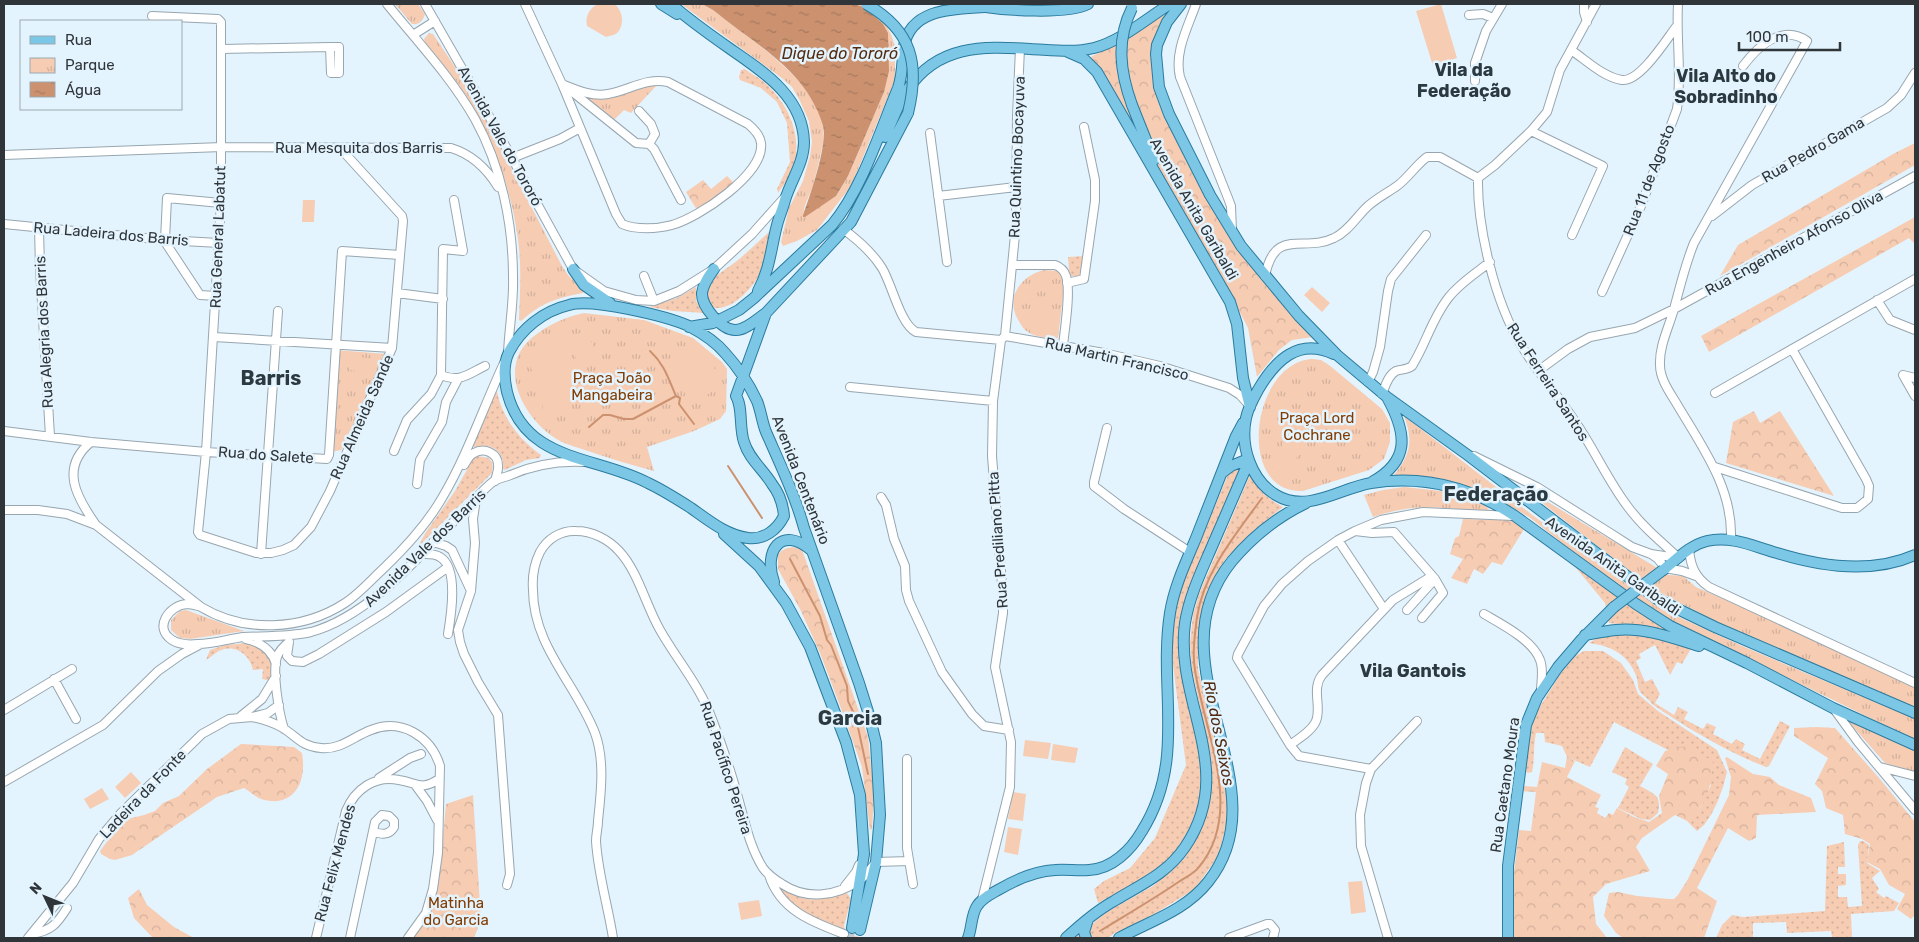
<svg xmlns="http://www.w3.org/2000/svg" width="1919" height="942" viewBox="0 0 1919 942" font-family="Rubik,sans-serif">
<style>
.grass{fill:url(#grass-dots)}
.forest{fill:url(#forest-crowns)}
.park{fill:url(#park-tufts)}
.pitch{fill:#f6ccb3}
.water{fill:url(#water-ripples)}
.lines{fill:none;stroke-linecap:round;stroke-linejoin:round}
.stream{stroke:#cc9270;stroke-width:2}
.major-tunnel{stroke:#c0ced7;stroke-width:10;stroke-dasharray:10 5;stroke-linecap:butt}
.minor-casing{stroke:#97a6af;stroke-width:10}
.major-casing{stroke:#2a7b9e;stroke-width:12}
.minor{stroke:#fff;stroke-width:8}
.major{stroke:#7dc7e6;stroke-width:10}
.major-bridge-casing{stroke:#2a7b9e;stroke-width:12;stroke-linecap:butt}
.major-bridge{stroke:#7dc7e6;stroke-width:10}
.labels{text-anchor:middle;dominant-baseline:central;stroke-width:5;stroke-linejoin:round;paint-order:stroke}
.street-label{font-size:15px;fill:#2f3539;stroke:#e4f4fe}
.park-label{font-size:15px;fill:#823b00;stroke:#e4f4fe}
.water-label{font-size:16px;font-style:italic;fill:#522b11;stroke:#e4f4fe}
.quarter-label{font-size:18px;font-weight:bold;fill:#2b3940;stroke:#e4f4fe}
.district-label{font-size:20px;font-weight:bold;fill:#2b3940;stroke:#e4f4fe}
</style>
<defs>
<pattern id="grass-dots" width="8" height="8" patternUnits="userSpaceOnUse" patternTransform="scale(1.25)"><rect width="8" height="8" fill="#f6ccb3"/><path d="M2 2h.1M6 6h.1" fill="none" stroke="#d3b09b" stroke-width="1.8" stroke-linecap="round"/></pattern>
<pattern id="forest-crowns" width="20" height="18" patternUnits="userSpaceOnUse" patternTransform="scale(1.25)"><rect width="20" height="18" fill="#f6ccb3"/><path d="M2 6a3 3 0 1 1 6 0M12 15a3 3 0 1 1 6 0" fill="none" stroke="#d3b09b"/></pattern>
<pattern id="park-tufts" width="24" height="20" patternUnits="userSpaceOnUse" patternTransform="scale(1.25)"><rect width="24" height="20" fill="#f6ccb3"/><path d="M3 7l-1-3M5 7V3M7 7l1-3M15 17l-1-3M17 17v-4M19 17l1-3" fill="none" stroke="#d3b09b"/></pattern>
<pattern id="water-ripples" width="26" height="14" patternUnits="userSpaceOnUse" patternTransform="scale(1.25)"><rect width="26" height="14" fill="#cc9270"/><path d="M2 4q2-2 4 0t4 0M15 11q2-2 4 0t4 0" fill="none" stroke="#a6785d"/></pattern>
</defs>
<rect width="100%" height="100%" fill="#e4f4fe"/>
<path class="grass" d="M745,69c6,5 13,8 19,13 26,23 41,58 27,91 -3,7 -9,14 -13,20l-1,-4 13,-27 -3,-39 -10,-21 -16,-14 -21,-8 -1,-3 2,-7z
M769,232l3,1c-2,10 -3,21 -6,30 -7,17 -29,46 -49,45 -13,0 -13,-21 -6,-27 7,-8 19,-14 27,-21 11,-9 21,-19 31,-28z
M1084,256l-5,20h-8l-2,-6 -1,-13z
M696,287v14l9,12 -32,-2 -24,-4 28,-9z
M495,392h2c6,27 22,47 44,63l-1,3 -14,2 -21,10 -2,-1c3,-18 -13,-27 -29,-22l-2,-2z
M477,456l12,2c4,5 5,10 2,16l-74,74 9,-16 29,-41 18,-32z
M1240,467l-57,141 -3,28 2,43 14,55 7,47 -8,37 -20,35 -25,22 -52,28 -4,-14 10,-8 26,-13 25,-30 31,-73 -15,-115 4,-33 6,-29 47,-113z
M1250,475c8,15 18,24 33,32l-32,26 -25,25 -18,31 -7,29 -3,23v28l25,104 4,24v26l-9,33 -23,33 -49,30 -31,14 -7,5h-33l32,-26 46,-26 32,-28 19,-37 8,-36 -2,-33 -18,-82 -2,-27 3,-28 6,-21z
M1572,563l94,67 -57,-7 -4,-20z
M1609,631h19l64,16 -10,17 -5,-2 -7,13 -15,-30 -16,9 2,4 -5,3 9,21 7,-3 8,15 -5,9 19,12 4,-8 10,5 -4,7 19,10 4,-6 9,4 -3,7 19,10 4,-5 9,5 -3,6 18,9 20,-38 10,5 -21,40 -3,1c-39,-15 -79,-39 -114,-63 -3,-5 -7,-7 -11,-11 -3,-3 -3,-10 -4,-15 -8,-23 -25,-32 -48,-35z
M247,643c9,2 22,7 26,18 1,5 0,14 0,20l-11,-2 1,-10 -10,1c-3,-15 -18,-27 -34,-19 -4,2 -9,7 -13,9l4,-10 15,-5z
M1584,651h19l18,12 12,17 5,14 20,17 59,39 10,22 -4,15 -6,16 -6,12 -7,10 -7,6 -10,-10 14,-14 10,-22 -43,-35 -54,-28 -24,45 -23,-10 -5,-11 -17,-4 -1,-9h-8c-3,13 -1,26 -4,39l-4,1 -3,-2 1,-22 8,-33 27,-43 14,-17z
M1625,747l28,17 -13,22c14,8 22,9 18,27l-8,7 -9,-1 -23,-11 11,-21 -4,-3 2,-5 -15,-7z
M1860,841h3l6,4 -2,18 13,8 -8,7 7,11 -3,3 8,6 2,-2 13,7 -5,8 -43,3 1,24h-20l-1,-7 -44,2 -1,-11 -33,1v15h-37l6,-13 10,-10 11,2 82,-6 2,-65 17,-4 1,25h-7v7h8v11l-8,1v11h9l1,10 14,-1 -4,-61z
M775,883c18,11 27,20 48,15 9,-2 16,-5 24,-5l4,6 -7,27 2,7 16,5h-17l-1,-6 -25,-10 -33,-22z"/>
<path class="forest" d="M1166,14l-13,28 -1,23 3,27 35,76 42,74 81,95 -21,3 -13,10 -22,27 -9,-49 -30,-58 -127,-213z
M1915,143v22l-195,111 18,-31 155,-91z
M727,176l8,8 -17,14 -21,12 -11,-18 17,-12 8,9z
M1915,217v26h-1l-5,-5 -200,114 -8,-16z
M1754,411l6,12 20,-12 54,85 -108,-33 7,-41z
M1463,519l48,1 13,9 -22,36 -10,-3 -9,12 -9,-5 -7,15 -16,-6 12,-19 -13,-5 5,-16 4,-2z
M795,547l7,3 3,8 63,179 6,58 -2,34 -2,1 -8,-63 -20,-56 -22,-58 -20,-44 -22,-40v-14l3,-4 6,-3z
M1817,727l18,1 45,51 35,43v93l-4,4 -14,-10 8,-15 -16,-9 -9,-16 -13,-7 3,-18 -8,-5 -17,-5 -2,-19 -17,-7 -4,-17 -7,-7 13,-26 -34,-22v-8z
M241,744l53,3 8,6c5,28 -7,54 -38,47 -8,-2 -13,-8 -20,-12l-27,9 -85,58 -17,5 -5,-1 -9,-5 -1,-3 18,-24 9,-8 17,-4 11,-4 8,-8 16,-7 28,-27z
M1690,746l23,16c-2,23 -5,44 -26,59l-12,-6 -33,23 -6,9 14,24 -44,13 -13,13 3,27 11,14h-95l-1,-41 8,-67 12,1 5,-39 -14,-1 1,-5 14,1 5,-25 23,6 2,-11 8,4 -8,16 34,18 -6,12 4,1 -2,5 8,5 4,-5 4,2 4,-7 17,9 15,5 13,-9 -3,-17 9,-22 -12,-8 9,-15 14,-4z
M1727,757l26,17 17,3 9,8 32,13 5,14 -59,3 -1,23 -7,3 -21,-13 -31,60 20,13 -13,37h-81l-7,-5 -12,-17 5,-23 9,-1 19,4 32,3h5l4,-4 10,-16 41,-84 2,-18 -6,-19z
M473,795l8,125 -7,18h-61l15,-19 11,-40 7,-75z
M139,889l8,16 27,22 20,11h-41l-19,-20 -6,-20z"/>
<path class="park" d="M395,4h23l7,10c-2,7 -6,11 -13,10z
M681,4h21l11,6c36,30 119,78 110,133 -3,14 -6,28 -10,42 -3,10 -10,21 -10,32l33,-21 12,-20 36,-84 -20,-85 -10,-3h5l6,3 19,15 7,12 4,12v34l-44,106 -34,44 -20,11 -14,5 -2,-4 8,-34 14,-27 7,-25 2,-14 -3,-21 -10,-22 -7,-12 -9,-8z
M429,33l4,1 32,48 26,47 71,137 6,9 16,16 -1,2c-28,6 -39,8 -62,28l-2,-1c1,-29 3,-59 -2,-87 -8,-53 -28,-104 -58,-148 -11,-14 -23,-28 -34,-42l-1,-4z
M653,84l3,2 -25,27 -7,-3 -10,10 -27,-21 3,-3 17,2z
M1044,270l15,1 6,8 -7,59c-10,-1 -22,0 -30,-6 -4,-2 -6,-6 -8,-9 -16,-23 -1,-47 24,-53z
M584,313l60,7 49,18 29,24 5,7 -1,42 -6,8 -26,12 -47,16 7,24c-23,-6 -46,-13 -69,-21 -8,-3 -17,-5 -25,-9 -28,-15 -57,-57 -40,-89 11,-20 43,-35 64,-39z
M336,350l51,4 -46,96 -10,2z
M1312,359l9,1 8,5 53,44 8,14v19l-6,17 -15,11 -66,21c-68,3 -52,-128 9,-132z
M1404,416l127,98 130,95 81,37 173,73v21l-258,-126 -58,-42 -70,-55 -44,-25 -41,-13 -51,-3c17,-20 21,-35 11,-60z
M1404,487l37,4 43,14 5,4 -8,3c-43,-5 -66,-9 -108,5l-9,-22 19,-5z
M1533,493l136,82 14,1 13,11 138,60 81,41v21l-177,-76 -85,-44 -116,-90z
M186,610l58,21 -54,8 -10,-1 -9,-8v-10l9,-9z
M1848,721l67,27v24l-30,-9z"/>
<path class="pitch" d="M598,4c5,0 11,-1 16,0 9,5 11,22 3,29 -2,2 -8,3 -11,4l-19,-11c-2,-9 2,-18 11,-22z
M1441,4l16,54 -24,8 -17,-55z
M303,200h12l-1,22h-12z
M1312,287l18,16 -8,9 -18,-17z
M1031,314l28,2 -1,18 -28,-2z
M588,331l9,28 -19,5 -9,-28z
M565,339l18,60 -39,12 -18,-60z
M693,345l17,15 13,25 -31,19 -19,-30 -3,-16z
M351,356l23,3 -2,14 -23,-3z
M1283,442l17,5 -9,28 -17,-5z
M1025,740l26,3 -3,16 -25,-3z
M1053,744l25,4 -3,15 -24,-3z
M131,772l10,11 -16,15 -10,-11z
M102,788l7,11 -19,10 -6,-10z
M1013,792l13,2 -3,27 -15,-2z
M1008,827l14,2 -4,26 -14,-3z
M1362,881l4,31 -15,2 -3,-32z
M759,900l3,16 -21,4 -3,-17z"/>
<path class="water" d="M702,4h152l10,3 19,17 5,9 1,38 -5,21 -36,84 -12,20 -31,21h-2v-2c8,-22 20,-57 21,-81 0,-7 -3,-15 -6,-22 -20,-47 -68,-71 -105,-102z"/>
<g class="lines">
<path class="stream" d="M676,396l4,2 -1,6 15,20
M589,427l14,-12h7l14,4h9l43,-23c-8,-18 -11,-31 -26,-45
M728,466l34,52
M790,559l30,57 7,24 4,5 16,41 1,15 8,17 12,56
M1100,931c26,-16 52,-31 77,-48 7,-5 17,-9 22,-16 46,-55 5,-135 -4,-197 -3,-17 0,-36 2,-53 7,-45 39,-83 65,-119"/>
<path class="major-tunnel" d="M848,938l4,-10"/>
<defs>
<path id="minor" d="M387,4c30,37 64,73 88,115 26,47 38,104 38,158 1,25 -4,51 -5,76
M425,4l54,94 94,171 31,22 32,9 18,1 25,-10 35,-22 38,-35 33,-37
M525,4l37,80 54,130 6,10c14,6 35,5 50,1 26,-7 93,-51 89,-82 -1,-8 -7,-14 -13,-19l-80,-42c-22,-5 -40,9 -60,12 -16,3 -31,-4 -46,-10
M1196,4c-8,23 -22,48 -16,73l48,121 3,8 1,25
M1584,4v8l3,10
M1469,15l14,-1 10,4
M152,16l66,3 3,3v181l-15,249 -8,80 2,3 56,18h15l12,-3 11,-5 17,-18 19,-36 62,-143 11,-127 -1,-5 -62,-68
M413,35l22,-14
M222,49l108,-2 1,26h8v-26h-9
M1571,50c15,10 32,27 51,30 18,2 44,-40 54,-53
M1475,81v-18l11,-32 16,-27
M570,90l66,53 13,1 5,5 27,51
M639,111l12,13 4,10 -6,10
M1531,131l72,35 -31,69
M930,133l17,129
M4,155l218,-8 229,1c20,6 36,21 47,39
M512,158l48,-19 20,-11
M1478,178c-1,50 17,124 43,167 18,30 41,55 59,84 17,26 29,53 48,78 14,19 33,35 51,51
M1478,178l17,-13 36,-34 16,-19 13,-42 36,-66
M938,196l78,-9
M1712,216l40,-31 135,-77 14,-13 14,-22
M4,224l161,16 54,3
M39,227l1,42 10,167
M843,229c15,11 29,23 39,39 10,16 18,56 34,64l85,8
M1013,265h42c6,2 9,5 11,11 5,14 -1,52 -3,69
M644,276l10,25
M1265,276c10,-50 39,-23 69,-38 14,-6 23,-22 34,-32 9,-8 19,-13 29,-20 11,-8 19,-21 30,-29h13l38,21
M1067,283l17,-4 11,-78v-21l-11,-53
M1602,292l39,-86 36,-97c5,-33 -1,-71 1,-105
M397,293l46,6
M216,296l-16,-1 -33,-50 -2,-5 2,-42 54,5
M1877,300l13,20 25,10
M1005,336l99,17 56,13 69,22 11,7 9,10
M214,337l178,11
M1538,371l30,-22 22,-12 45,-9 39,-19 241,-133
M441,375c19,8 27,-1 44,-9
M1915,378l-12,-3 12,21
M1368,382l5,-10 7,-25 8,-56 3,-12 35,-44
M850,387l143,14
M1715,393l200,-114
M1382,394c3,-7 6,-19 14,-23 5,-2 11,-1 16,-5 14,-22 20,-48 37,-69 11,-14 27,-24 41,-35
M1107,428l-13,54v4l30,23 66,43
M4,431l87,11 115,10 121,7 2,-4 13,-204 58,4
M91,442c-32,26 -14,56 5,83
M394,451l13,-31 24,-26 10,-19 2,-126 20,2 -9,-51
M1474,456l63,31 73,46 22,14 19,7 7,5 7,9 17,3 14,5
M464,465c3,-4 5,-10 10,-12 10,-6 24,0 24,12 1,5 -2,11 -3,16
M1715,467l127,41h15l11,-9 1,-13 -3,-7 -74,-130
M417,484l3,-24 22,-38 4,-20 12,-23
M881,497l5,8 8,34 11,27 1,24 3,11 33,71 30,42 12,12 25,4
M476,499l-3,20 2,24 -4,48 -13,39 2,12 4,12 14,28 20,33 12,159 -3,11
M4,510h34l29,4 29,11 105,82c43,26 101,24 144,-4 14,-9 27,-24 39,-35 22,-21 43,-44 58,-70 25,-42 41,-90 62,-135
M1355,531l17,2 22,-1 41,47 8,14 -21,25
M1731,539c2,-50 -28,-91 -53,-133 -7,-12 -18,-26 -18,-41 -1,-19 9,-38 14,-56 6,-22 11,-44 20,-66l113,-202c-25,-17 -49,5 -64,25
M1338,540l46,69
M433,542l13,4 6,4 19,41
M1689,550c2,17 6,27 20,37l206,96
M261,554l17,-243
M421,554c6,0 13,-1 19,3 19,11 11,59 8,77
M1651,554l26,4
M198,606c-4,-1 -8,-2 -11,-2 -18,1 -34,24 -15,36 8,5 17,5 26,4 15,0 30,-5 45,-7 22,-1 46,0 68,-5 59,-16 111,-79 153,-121 10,-10 19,-22 30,-30 4,-2 10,-4 14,-5 25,-11 48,-15 74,-14
M1407,610l28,-31
M1484,614c17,10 49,26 56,46 4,10 1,21 1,31
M246,639c14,3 26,11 30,25
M289,642l-2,14 5,5 11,1 16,-8 67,-42 62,-45
M54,679l22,40
M1834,709l24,33 57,68
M4,710l68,-41
M241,716l21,-17 14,-23
M252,717c10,2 20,5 29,10 16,9 19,19 40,21 20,2 33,-12 50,-18 30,-12 60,6 69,36l-2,87 -5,36 -7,24 -18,25
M284,729c-5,-15 -12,-57 -7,-72 2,-6 7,-11 12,-15
M1290,745c8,-6 22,-14 26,-24 6,-14 -5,-32 6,-46l71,-75 39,-24
M907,759v89l6,36
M1880,767l35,9
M1371,769l-72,-13 -9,-11 -53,-87 1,-4 26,-48 18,-22 26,-23 30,-21 17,-9 26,-11 42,-8 90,4
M379,778l31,-20 11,-4
M4,782l99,-57 55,-54 24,-17 17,-9
M416,786l11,15 10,19
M769,875c11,35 43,47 75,59
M845,886l11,-14 3,-7
M982,900l28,-113 1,-45 -16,-75 8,-54v-16l-11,-141 1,-55 8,-61 4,-4 11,-111 1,-108 3,-69
M32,934c19,-3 25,-10 35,-26
M28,938l45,-55 26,-44 22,-26 81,-79 27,-15 23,-2 16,-4 11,-8
M316,938l30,-127c9,-22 29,-36 53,-31 19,3 22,11 40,-1
M350,938l25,-116 7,-7 7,1 5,5v6c-5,9 -13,7 -21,5
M613,938c-5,-32 -15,-64 -17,-97 0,-7 2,-13 2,-20 3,-28 7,-61 -3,-88 -19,-49 -62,-87 -62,-143 -1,-13 1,-26 7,-38 7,-13 21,-22 36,-21 16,0 32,8 43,20 19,20 27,55 41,79 17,30 40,56 52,89 9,24 18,49 25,75 7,24 12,52 26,74 5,7 11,11 19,16 24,16 54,13 78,-4 7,-5 11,-12 16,-18l33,-1
M1229,938l38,-14h3l5,6 -2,8
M1388,938l-27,-92 -1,-31 6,-32 5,-14 46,-48"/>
<path id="major" d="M661,4l16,10
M671,4c18,16 38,30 58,44 33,23 74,48 75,94 0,21 -13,38 -19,58 -2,8 -6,17 -8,25 -6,23 -7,44 -19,66
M1181,4l-14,18 -10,23 -1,9 3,33 10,27 41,81 31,51 58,70 38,39 50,42 82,59 188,143 58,28 200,86
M978,6c26,4 88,9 110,-2
M1068,52l16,7 13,13 133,230 7,22 6,54 7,29
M1132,105l22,55
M885,137c7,-15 13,-34 23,-48 30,-44 74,-43 122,-40 22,1 43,4 64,-1 27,-7 52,-29 76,-44
M573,269l11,16 26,18
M714,269c-5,7 -11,15 -12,24 -1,13 20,38 34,37 10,0 21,-11 30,-17
M689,327l24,-4 26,-13 15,-12 78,-73c30,-36 48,-94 66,-137 5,-14 4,-28 6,-42 7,-38 50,-37 80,-39
M1334,354c-36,-17 -59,7 -76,36 -5,9 -10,18 -12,28 -6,28 5,62 30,77 31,19 64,-7 95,-12 52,-8 100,4 144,33l121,88 34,22 77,37 86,45 82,37
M1223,472l8,-6 17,-7
M1372,482c38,-21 35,-48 16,-83
M724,534l35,32 27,37 24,44 36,95 14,53 4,59 -12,74
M1663,570c13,-10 27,-25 44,-29 24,-6 48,6 70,12 45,14 95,21 138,2
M774,582c-11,-31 7,-57 37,-32
M1585,635c11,-2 21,-4 31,-5 28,-3 57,8 83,16
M860,930l16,-68 4,-47 -4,-72 -6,-25 -11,-35 -55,-155c-9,-33 -24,-64 -38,-96 -4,-10 -5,-21 -9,-31 -8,-17 -20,-35 -32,-48 -9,-11 -23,-20 -36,-27 -23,-10 -97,-28 -120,-21 -26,6 -48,24 -60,47 -6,12 -5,27 -2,40 18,71 88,63 141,91 15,7 29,16 43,25 17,12 35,27 57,30 16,2 29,-8 36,-22 -1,-11 -5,-23 -12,-32 -9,-15 -23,-25 -28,-42 -5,-14 -1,-35 -8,-46l30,-83 85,-91 57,-109
M968,938c4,-10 3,-23 9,-32 5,-8 14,-12 21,-16 17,-10 37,-19 57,-20 11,-1 23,1 34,0 23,-1 42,-20 53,-39 45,-72 16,-141 28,-218 4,-26 16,-51 26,-75 13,-34 27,-68 40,-102l7,-13
M1066,938c15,-14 30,-27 48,-37 26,-16 53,-27 71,-54 53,-78 -11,-145 0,-224 4,-25 15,-49 25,-72 13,-30 26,-60 39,-90
M1086,938l-2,-6 4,-13
M1119,938c31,-17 66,-27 89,-56 77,-96 -60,-218 24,-321 21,-25 45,-44 74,-58
M1508,938v-72l18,-141 11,-27 21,-31 24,-28 32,-32"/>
</defs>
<use href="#minor" class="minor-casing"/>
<use href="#major" class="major-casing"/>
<use href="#minor" class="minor"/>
<use href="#major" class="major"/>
<defs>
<path id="major-bridge" d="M866,4c46,26 54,60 42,109
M1132,8c-16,32 -12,64 0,97
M1614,607l49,-37"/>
</defs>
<use href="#major-bridge" class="major-bridge-casing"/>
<use href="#major-bridge" class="major-bridge"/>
</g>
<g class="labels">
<g class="street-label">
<text transform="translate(500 136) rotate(61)">Avenida Vale do Tororó</text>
<text x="359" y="148">Rua Mesquita dos Barris</text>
<text transform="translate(1813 150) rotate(-30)">Rua Pedro Gama</text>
<text transform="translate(1017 157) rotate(-88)">Rua Quintino Bocayuva</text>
<text transform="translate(1649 180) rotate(-69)">Rua 11 de Agosto</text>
<text transform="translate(1194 209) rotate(60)">Avenida Anita Garibaldi</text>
<text transform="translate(111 234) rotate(5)">Rua Ladeira dos Barris</text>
<text transform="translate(218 237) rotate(-88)">Rua General Labatut</text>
<text transform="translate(1794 243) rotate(-29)">Rua Engenheiro Afonso Oliva</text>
<text transform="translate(44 332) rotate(-93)">Rua Alegria dos Barris</text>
<text transform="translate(1117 359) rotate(13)">Rua Martin Francisco</text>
<text transform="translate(1548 382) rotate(57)">Rua Ferreira Santos</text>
<text transform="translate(362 417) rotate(-66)">Rua Almeida Sande</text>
<text transform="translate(266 455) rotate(4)">Rua do Salete</text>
<text transform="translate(801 480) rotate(69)">Avenida Centenário</text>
<text transform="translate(998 540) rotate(-94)">Rua Prediliano Pitta</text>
<text transform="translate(425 548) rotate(-44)">Avenida Vale dos Barris</text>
<text transform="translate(1613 566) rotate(35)">Avenida Anita Garibaldi</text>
<text transform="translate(726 768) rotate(72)">Rua Pacífico Pereira</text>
<text transform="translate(1505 785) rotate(-82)">Rua Caetano Moura</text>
<text transform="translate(143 794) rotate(-46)">Ladeira da Fonte</text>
<text transform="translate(335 863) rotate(-75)">Rua Felix Mendes</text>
</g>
<g class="park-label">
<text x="612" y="378">Praça João<tspan x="612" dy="17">Mangabeira</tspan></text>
<text x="1317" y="418">Praça Lord<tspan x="1317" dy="17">Cochrane</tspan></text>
<text x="456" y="903">Matinha<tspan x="456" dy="17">do Garcia</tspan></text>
</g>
<g class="water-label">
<text x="840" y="53">Dique do Tororó</text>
<text transform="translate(1219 733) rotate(79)">Rio dos Seixos</text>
</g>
<g class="quarter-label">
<text x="1464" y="70">Vila da<tspan x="1464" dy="21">Federação</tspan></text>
<text x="1726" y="76">Vila Alto do<tspan x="1726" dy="21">Sobradinho</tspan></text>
<text x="1413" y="671">Vila Gantois</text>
</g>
<g class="district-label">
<text x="271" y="378">Barris</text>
<text x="1496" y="494">Federação</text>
<text x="850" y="718">Garcia</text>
</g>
</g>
<rect width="1919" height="942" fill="none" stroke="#2f3539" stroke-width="10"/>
<rect x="20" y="20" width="162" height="90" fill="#e4f4fe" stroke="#9ca8af"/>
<rect x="30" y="36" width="25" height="8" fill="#7dc7e6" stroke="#9ca8af"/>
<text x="65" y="45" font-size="15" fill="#2f3539">Rua</text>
<rect x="30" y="58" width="25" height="15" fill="url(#park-tufts)" stroke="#9ca8af"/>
<text x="65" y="70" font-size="15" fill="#2f3539">Parque</text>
<rect x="30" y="82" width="25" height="15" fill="url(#water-ripples)" stroke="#9ca8af"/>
<text x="65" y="95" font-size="15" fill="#2f3539">Água</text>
<g transform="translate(45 897) rotate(313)" stroke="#e4f4fe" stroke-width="4" paint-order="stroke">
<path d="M0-4L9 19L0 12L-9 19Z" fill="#2f3539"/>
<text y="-8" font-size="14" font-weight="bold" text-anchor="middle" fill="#2f3539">N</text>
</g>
<path d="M1739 42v8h101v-8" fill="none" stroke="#2f3539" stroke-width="2.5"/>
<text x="1746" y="42" font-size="15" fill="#2f3539" stroke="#e4f4fe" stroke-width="4" paint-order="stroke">100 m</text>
</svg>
